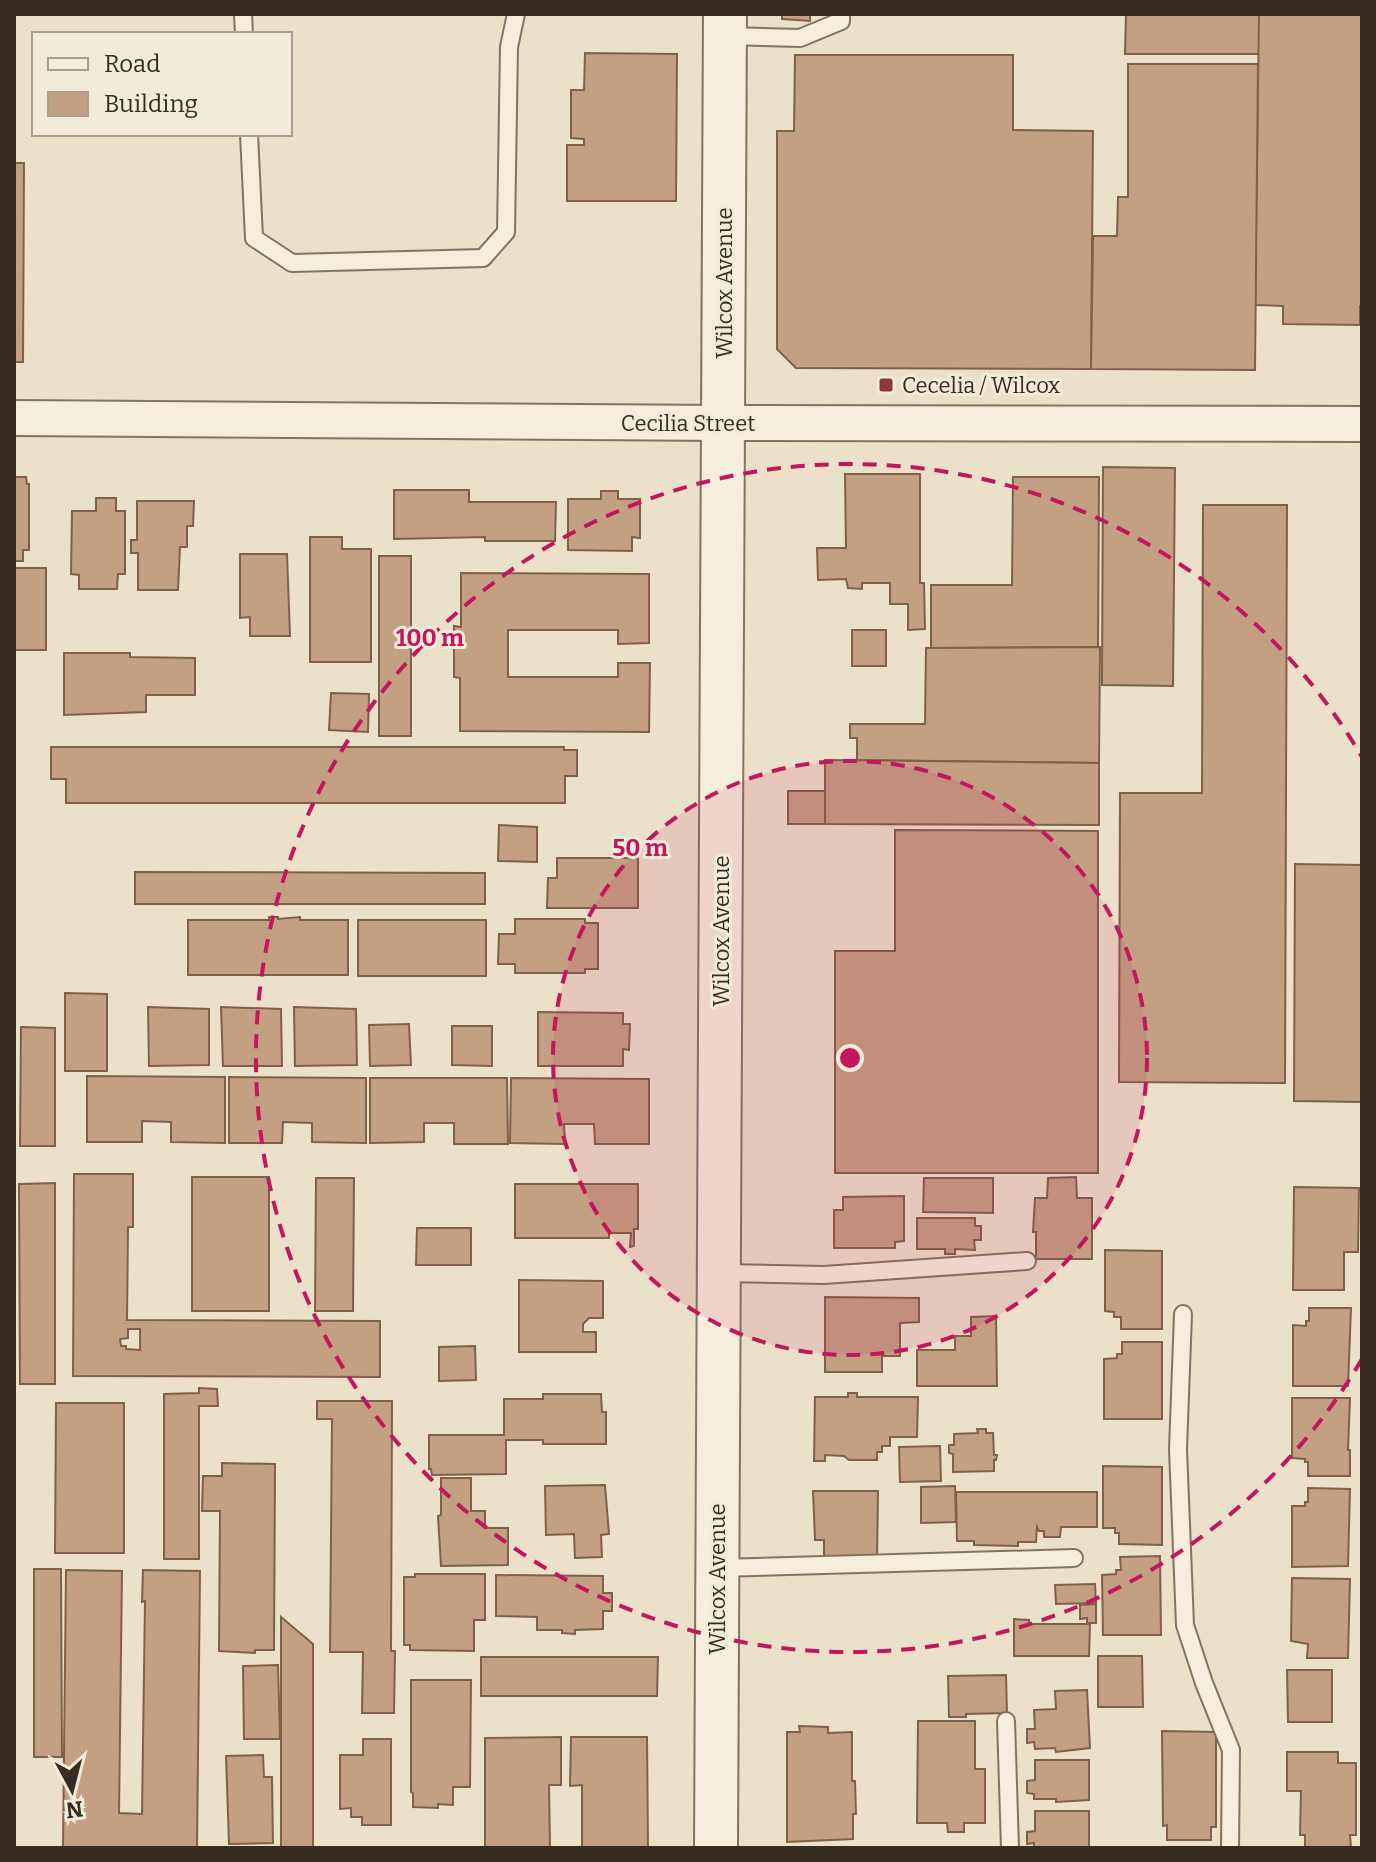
<svg xmlns="http://www.w3.org/2000/svg" width="1376" height="1862" viewBox="0 0 1376 1862" font-family="Bitter,serif">
<rect width="100%" height="100%" fill="#eae1c8"/>
<!-- building -->
<g fill="#c3a082" stroke="#806048" stroke-width="2" fill-rule="evenodd">
<path d="M782,14H810V21L782,19Z"/>
<path d="M1126,14H1259V54H1125Z"/>
<path d="M1259,14H1362V306H1360V325L1283,324V306L1255,305Z"/>
<path d="M585,53L677,54L676,201H567V145H584V139L571,138V90H584Z"/>
<path d="M795,55H1013V130L1093,131L1091,369L796,368L777,349V131H794Z"/>
<path d="M1128,64H1258L1255,370L1091,369L1093,236H1117L1118,197H1128Z"/>
<path d="M14,163H24L23,362H14Z"/>
<path d="M1103,467L1175,468L1173,686L1102,685Z"/>
<path d="M845,474H920V583H924L925,629L908,630V604H890V583H862V589L848,588L846,579L818,580L817,548H846Z"/>
<path d="M14,477H26L27,484H29V550H23V561H14Z"/>
<path d="M1013,477H1099L1098,647L931,648V585H1012Z"/>
<path d="M394,490H469V502H556L555,541H485V537L394,539Z"/>
<path d="M601,491H618V499H640V538L632,537V551L568,550V499H601Z"/>
<path d="M96,498H116V511H125V574H118L117,589H79V575L71,574L72,511H96Z"/>
<path d="M137,501H194L193,526H187V547H180L178,590H138V553H131V540H137Z"/>
<path d="M1203,505H1287L1285,1083L1119,1082L1120,793H1202Z"/>
<path d="M310,537H342V549H371V662H310Z"/>
<path d="M240,554H287L290,636H250V617L240,618Z"/>
<rect x="379" y="556" width="32" height="180"/>
<rect x="14" y="568" width="32" height="82"/>
<path d="M461,573L649,574V643L618,644V630H508V677H618V663H650L649,732L460,731V678L454,677V626L461,627Z"/>
<rect x="852" y="630" width="34" height="36"/>
<path d="M1100,647L1099,763L857,760V738H850V724H925L926,648Z"/>
<path d="M64,653H130V657L195,658V695H146V712L64,715Z"/>
<path d="M331,693L369,694L368,732L329,730Z"/>
<path d="M51,747H564V750H577V776H565V803H66V779H51Z"/>
<path d="M825,760L1099,763V825L825,824Z"/>
<rect x="788" y="791" width="37" height="33"/>
<path d="M499,825L537,827V862L498,861Z"/>
<path d="M895,830L1098,831V1173H835V951H895Z"/>
<path d="M557,858H638V908H547L548,878H557Z"/>
<path d="M1295,864L1362,865V1102L1294,1101Z"/>
<path d="M135,872L485,873V904H135Z"/>
<path d="M269,917H278V919L300,917V920H348V975H188V920H269Z"/>
<path d="M515,919H585V923H598V969H585V973H515V964H498L499,934H515Z"/>
<rect x="358" y="920" width="128" height="56"/>
<path d="M65,993L107,994V1071H65Z"/>
<path d="M148,1007L209,1009V1065L149,1066Z"/>
<path d="M221,1007L281,1009L282,1066H223Z"/>
<path d="M294,1007L356,1009L357,1065L295,1066Z"/>
<path d="M538,1012L623,1013V1024H630L629,1050L623,1049V1066H538Z"/>
<path d="M409,1024L411,1065L370,1066L369,1025Z"/>
<path d="M452,1026H492V1066L452,1065Z"/>
<path d="M21,1027L55,1028V1146H20Z"/>
<path d="M87,1076L225,1077V1143L171,1142V1122L142,1121V1142H87Z"/>
<path d="M229,1077L366,1078V1143L312,1142V1123L283,1122L282,1143H229Z"/>
<path d="M370,1078H507L508,1144H454V1123H424V1142L370,1143Z"/>
<path d="M511,1078L649,1079V1144H595L594,1124H564L565,1144L510,1143Z"/>
<path d="M74,1174H133V1227H128L127,1320L380,1321V1377L73,1376ZM128,1329H140V1350L126,1349V1346H121L120,1339L128,1338Z"/>
<rect x="192" y="1177" width="77" height="134"/>
<path d="M1076,1177L1077,1198H1092V1259H1036V1232H1033L1035,1198H1047L1048,1178Z"/>
<path d="M316,1178H354L353,1311H315Z"/>
<path d="M924,1178H993V1213L923,1212Z"/>
<path d="M55,1183V1384H20L19,1184Z"/>
<path d="M515,1184H638V1229H634V1246L630,1247L631,1233H609V1238H515Z"/>
<path d="M1294,1187L1359,1188L1358,1252H1344V1290H1293Z"/>
<path d="M904,1196V1241L895,1242V1248H834V1210H843V1197Z"/>
<path d="M917,1218H975V1226H981V1240H974L975,1250L955,1249V1254H945V1249H917Z"/>
<path d="M417,1228H471V1265H416Z"/>
<path d="M1105,1250L1162,1251V1329H1121V1317H1114V1312L1105,1311Z"/>
<path d="M519,1280L603,1281V1318H589L583,1324V1332H596V1352H519Z"/>
<path d="M825,1297L919,1298V1322L900,1323V1356H882V1372H825Z"/>
<path d="M1309,1308H1351L1348,1386H1293V1325L1306,1326V1321H1309Z"/>
<path d="M996,1316L997,1386H917V1350H955V1336H971V1317Z"/>
<path d="M1122,1342H1162V1419H1104V1359L1117,1358V1354H1122Z"/>
<path d="M475,1346L476,1380L439,1381V1347Z"/>
<path d="M199,1388L217,1389L218,1406H199V1559H164V1394L199,1393Z"/>
<path d="M848,1393H857V1397H918L917,1437H890V1446H882V1452H877V1460H849L844,1456L825,1455V1461H814L815,1397H848Z"/>
<path d="M543,1394H601L602,1412H606V1444H543V1440H506V1474L432,1475L431,1469H429V1435H504V1399H543Z"/>
<path d="M1292,1398H1350L1348,1450H1350V1476H1308V1462H1305V1459L1292,1458Z"/>
<path d="M317,1401H392L391,1651H395L394,1713H362L363,1652H330L332,1419H317Z"/>
<path d="M56,1403H124V1553H55Z"/>
<path d="M977,1429H986V1433H993L994,1455H997L996,1460H994V1471L953,1472V1454L949,1453V1445H954V1434L978,1433Z"/>
<path d="M940,1446L941,1481L900,1482L899,1447Z"/>
<path d="M222,1463L275,1464L274,1650H255V1653L219,1651L220,1511H202L203,1476H222Z"/>
<path d="M1103,1466L1162,1467V1545L1119,1544V1533H1115V1528H1103Z"/>
<path d="M441,1478H471V1511H485V1528H508V1565L441,1566L438,1516L441,1515Z"/>
<path d="M605,1485L609,1534L601,1535L602,1557L575,1558L574,1534L546,1535L545,1486Z"/>
<path d="M955,1486L956,1522L921,1523V1487Z"/>
<path d="M1308,1488L1350,1489L1348,1566L1292,1567V1506H1305V1502H1308Z"/>
<path d="M813,1491H878L877,1559L824,1560V1540H815Z"/>
<path d="M956,1492H1097V1527H1061L1060,1537H1044V1531H1039L1037,1527L1036,1542H1018V1546L974,1545V1541H957Z"/>
<path d="M1160,1556L1161,1635H1103L1102,1575L1116,1574V1570H1121L1120,1557Z"/>
<path d="M34,1569H61L62,1757H34Z"/>
<path d="M66,1570L122,1571L119,1813L142,1814L145,1601L142,1602L143,1570L200,1571L197,1848H63Z"/>
<path d="M415,1574H485V1620H474V1651L410,1650V1645H404V1577H415Z"/>
<path d="M496,1575L603,1576V1593H612V1611H603V1629L575,1630V1634L562,1633V1630H537V1617L496,1616Z"/>
<path d="M1292,1578L1350,1579L1348,1658H1307L1308,1644L1291,1641Z"/>
<path d="M1095,1584L1096,1603L1056,1604L1055,1585Z"/>
<path d="M1096,1604V1623H1087V1618L1080,1619V1605Z"/>
<path d="M281,1617L313,1644V1848H281Z"/>
<path d="M1014,1619L1029,1620V1624H1090L1089,1656H1014Z"/>
<path d="M1098,1656H1142L1143,1707H1098Z"/>
<path d="M481,1657H658L657,1696H481Z"/>
<path d="M278,1665L280,1739H244L243,1666Z"/>
<path d="M1287,1670H1332V1722H1288Z"/>
<path d="M1006,1675L1007,1713L966,1714V1717H949L948,1676Z"/>
<path d="M411,1680H471L470,1787H453V1805L438,1804V1808L413,1807V1793L411,1792Z"/>
<path d="M1087,1690L1090,1748L1056,1752L1055,1748L1035,1749L1034,1742L1027,1743V1729H1035L1034,1710L1056,1709L1055,1691Z"/>
<path d="M918,1721H975V1769H985V1823H964V1832H948L947,1823H917Z"/>
<path d="M799,1726L828,1727V1733L852,1732V1781H855L856,1814H853V1839L787,1842V1732H800Z"/>
<path d="M1162,1731L1216,1732V1827H1211V1840H1167V1825L1163,1826Z"/>
<path d="M561,1737V1785H549L550,1848H485V1738Z"/>
<path d="M571,1737H647L648,1848H582V1785L570,1786Z"/>
<path d="M363,1739H391V1825H362V1817H351V1808L340,1809V1755H363Z"/>
<path d="M1287,1752H1338V1763H1356V1835H1350L1351,1848L1305,1847V1835H1300L1301,1791H1287Z"/>
<path d="M263,1755L264,1777H272L273,1843L229,1844L226,1756Z"/>
<path d="M1035,1760H1089V1800L1056,1802V1799H1034V1794L1027,1793V1781L1035,1780Z"/>
<path d="M1035,1811H1089V1848H1034V1843L1027,1844V1832L1035,1831Z"/>
</g>
<g fill="none" stroke-linecap="round" stroke-linejoin="round">
<defs>
<g id="service">
<path d="M243,14L244,34"/>
<path d="M725,36L800,38L841,21V14"/>
<path d="M249,134L254,238L292,263L483,258L506,232L509,47L516,14"/>
<path d="M720,1273L824,1275L1027,1261"/>
<path d="M1183,1314L1178,1449L1185,1625L1204,1683L1231,1750L1230,1848"/>
<path d="M720,1568L1074,1558"/>
<path d="M1006,1721L1010,1848"/>
</g>
<path id="minor" d="M14,418L723,423L1362,424"/>
<path id="tertiary" d="M716,1848L725,14"/>
</defs>
<!-- service casing -->
<use href="#service" stroke="#84745f" stroke-width="20"/>
<!-- minor casing -->
<use href="#minor" stroke="#84745f" stroke-width="38"/>
<!-- tertiary casing -->
<use href="#tertiary" stroke="#84745f" stroke-width="46"/>
<!-- service -->
<use href="#service" stroke="#f5eedb" stroke-width="16"/>
<!-- minor -->
<use href="#minor" stroke="#f5eedb" stroke-width="34"/>
<!-- tertiary -->
<use href="#tertiary" stroke="#f5eedb" stroke-width="42"/>
</g>
<!-- distance rings -->
<circle cx="850" cy="1058" r="297" fill="#c2185b" fill-opacity=".12"/>
<g fill="none" stroke="#c2185b" stroke-width="4" stroke-dasharray="14 10">
<circle cx="850" cy="1058" r="297"/>
<path d="M1362 1359A594 594 0 1 1 1362 757"/>
</g>
<!-- markers -->
<rect fill="#8c3936" stroke="#f2ebd7" stroke-width="3" x="878" y="377" width="16" height="16" rx="4"/>
<g text-anchor="middle" dominant-baseline="central" stroke-width="6" stroke-linejoin="round" paint-order="stroke">
<!-- street labels -->
<g font-size="22" fill="#362c21" stroke="#f2ebd7">
<text transform="translate(724 283) rotate(-90)">Wilcox Avenue</text>
<text x="688" y="423">Cecilia Street</text>
<text transform="translate(721 931) rotate(-90)">Wilcox Avenue</text>
<text transform="translate(717 1579) rotate(-90)">Wilcox Avenue</text>
</g>
<!-- poi labels -->
<g font-size="22" fill="#362c21" stroke="#f2ebd7" text-anchor="start">
<text x="902" y="385">Cecelia / Wilcox</text>
</g>
</g>
<circle cx="850" cy="1058" r="12" fill="#c2185b" stroke="#f2ebd7" stroke-width="4"/>
<g font-size="24" text-anchor="middle" font-weight="bold" fill="#c2185b" stroke="#f2ebd7" stroke-width="6" stroke-linejoin="round" paint-order="stroke">
<text x="430" y="646">100 m</text>
<text x="640" y="856">50 m</text>
</g>
<!-- border -->
<rect width="1376" height="1862" fill="none" stroke="#362c21" stroke-width="32"/>
<!-- legend -->
<rect x="32" y="32" width="260" height="104" fill="#f2ebd7" stroke="#a79f8e" stroke-width="2"/>
<rect x="48" y="58" width="40" height="12" fill="#f5eedb" stroke="#a79f8e" stroke-width="2"/>
<text x="104" y="72" font-size="24" fill="#362c21">Road</text>
<rect x="48" y="92" width="40" height="24" fill="#c3a082" stroke="#a79f8e" stroke-width="2"/>
<text x="104" y="112" font-size="24" fill="#362c21">Building</text>
<!-- north arrow -->
<g transform="translate(72 1790) rotate(173)" stroke="#f2ebd7" stroke-width="6" paint-order="stroke">
<path d="M0-6L14 30L0 20L-14 30Z" fill="#362c21"/>
<text y="-12" font-size="22" font-weight="bold" text-anchor="middle" fill="#362c21">N</text>
</g>
</svg>
